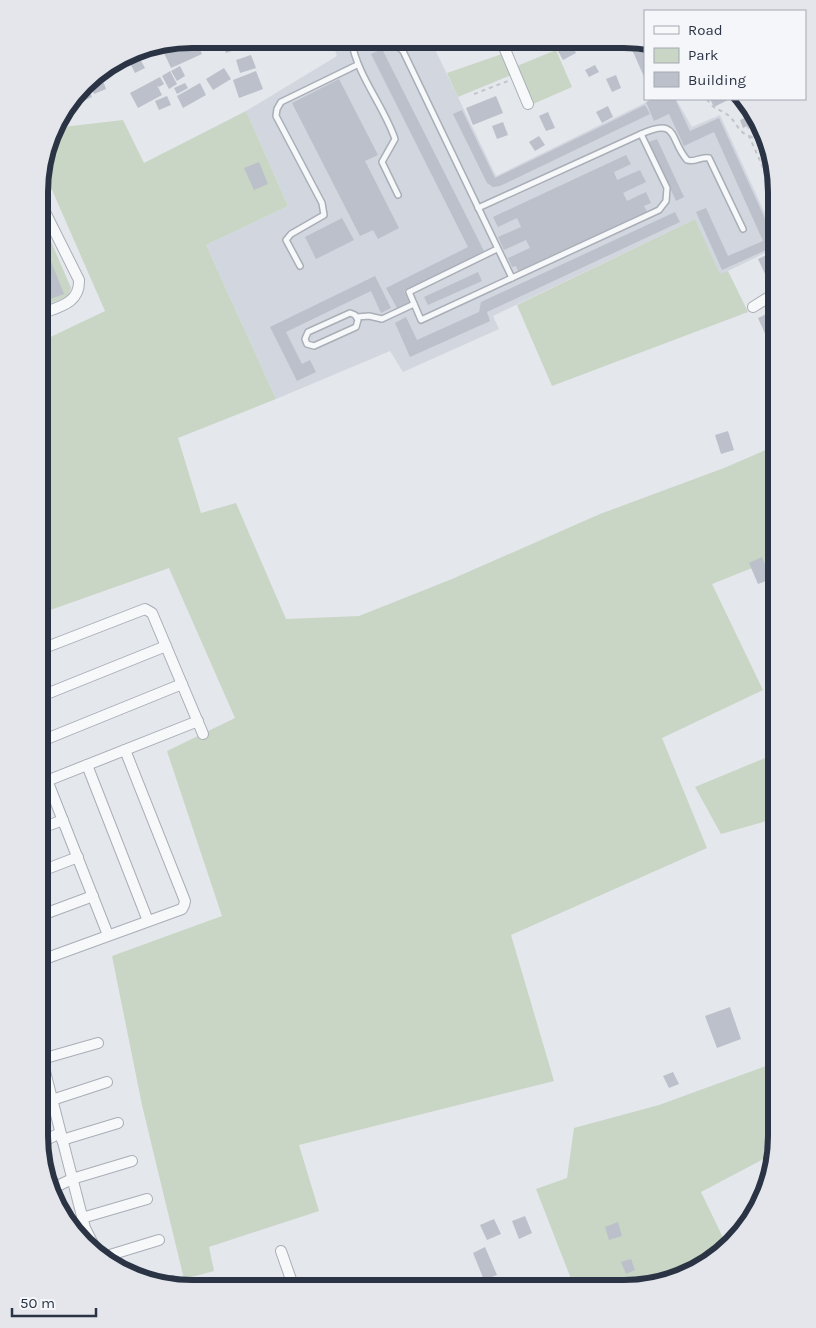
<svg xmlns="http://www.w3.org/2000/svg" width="816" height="1328" viewBox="0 0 816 1328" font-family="Karla,sans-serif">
<rect width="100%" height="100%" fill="#e4e7ec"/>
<!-- built -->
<path fill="#d2d6de" d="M331,39H430L496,176L653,99H676L692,127L720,115L777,240V247L720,275L695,219L493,316L499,329L403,372L390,351L276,399L206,245L288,206L246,111L337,56Z"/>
<!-- green -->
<g fill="#c9d6c5">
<path d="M556,50L572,87L533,104L517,66Z"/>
<path d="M502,54L511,75L458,97L447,73Z"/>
<path d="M246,111L288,206L206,245L276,399L178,438L201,513L236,503L286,619L359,616L452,579L600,514L724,468L777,445V558L712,584L763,690L662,738L707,848L511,935L554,1081L299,1145L319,1211L209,1247L214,1271L184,1279L142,1105L112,956L222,916L167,751L235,718L169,568L39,614L40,342L105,311L42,167L55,124L59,118L63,127L123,120L144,163Z"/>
<path d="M40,216L71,288L68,296L40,308Z"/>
<path d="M695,219L720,274L728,271L748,312L552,386L517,305Z"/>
<path d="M777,753V818L721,834L695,787Z"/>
<path d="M777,1062V1147L775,1153L701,1192L726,1244L683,1278L625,1289H575L536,1189L567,1178L574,1128L659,1105Z"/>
</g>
<!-- building -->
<g fill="#bbc0ca">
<path d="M195,39L202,54L171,68L164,53L177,47L175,42Z"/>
<path d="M221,39H246L249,45L226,53Z"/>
<path d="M557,40H576L560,47Z"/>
<path d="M627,40H645V79L634,54Z"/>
<path d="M571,44L576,53L563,60L558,51Z"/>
<path d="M382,49L484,251L404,291L409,302L397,308L386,288L468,247L371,54Z"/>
<path d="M133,50H135L145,68L135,73L126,55Z"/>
<path d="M251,55L256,68L240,73L236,60Z"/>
<path d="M595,65L599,72L589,77L585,70Z"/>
<path d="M180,66L185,76L177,81L171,71Z"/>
<path d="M224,68L231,79L213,90L206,79Z"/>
<path d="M170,71L177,84L169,89L162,76Z"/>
<path d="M256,71L263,89L239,98L233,80Z"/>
<path d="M616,75L621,88L612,92L606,79Z"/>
<path d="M160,77L164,84L159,87L157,85L162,95L138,108L130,93Z"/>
<path d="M102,78L106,89L94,94L90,84Z"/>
<path d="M339,79L378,155L365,161L399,228L378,239L373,230L360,236L292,103Z"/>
<path d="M86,82L92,97L81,102L78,94Z"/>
<path d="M185,83L188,88L177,94L174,88Z"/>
<path d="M200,83L206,95L183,108L177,96Z"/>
<path d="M167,96L171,105L159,110L155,101Z"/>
<path d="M496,96L503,113L473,125L466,108Z"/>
<path d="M653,99H675L690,131L719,118L777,245L722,270L696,212L706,208L728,256L763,241L714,132L684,146L669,114L654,121L646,102Z"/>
<path d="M710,99H730L714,107Z"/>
<path d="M645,105L650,114L500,186L493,187L487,183L453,114L462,110L495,178Z"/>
<path d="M608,106L613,117L602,123L596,112Z"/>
<path d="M548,112L555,128L546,131L539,116Z"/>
<path d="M751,115L755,125L748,129L747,126L743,128L740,120Z"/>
<path d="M503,122L508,135L497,139L492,126Z"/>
<path d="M539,136L545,145L535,151L529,142Z"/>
<path d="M657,139L684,197L676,201L649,142Z"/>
<path d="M626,155L631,164L614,172L617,180L640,170L646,182L623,193L627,201L646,192L651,203L644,206L647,211L518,271L516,266L512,267L508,258L530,248L526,240L504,250L498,237L521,227L517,218L498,227L493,217Z"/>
<path d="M259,162L268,184L254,190L244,168Z"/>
<path d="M675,212L680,222L487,312L490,321L410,357L395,323L406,317L417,340L479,312L481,302Z"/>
<path d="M342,218L354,240L316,259L305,237Z"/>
<path d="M40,234L64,294L50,299L40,273Z"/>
<path d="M777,250V287L772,289L758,259Z"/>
<path d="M478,272L482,281L428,305L424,297Z"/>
<path d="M375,276L391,308L381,313L371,291L286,332L302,364L310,360L316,372L297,381L270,327Z"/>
<path d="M40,280L49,301L40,305Z"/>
<path d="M777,309V333L767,338L758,318Z"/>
<path d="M728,431L734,450L721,454L715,435Z"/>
<path d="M762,557L771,579L758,584L749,563Z"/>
<path d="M730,1007L741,1039L717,1048L705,1016Z"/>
<path d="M673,1072L679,1084L669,1088L663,1076Z"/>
<path d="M525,1216L532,1233L519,1239L512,1221Z"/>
<path d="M494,1219L501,1234L487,1240L480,1225Z"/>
<path d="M618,1222L622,1236L609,1240L605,1227Z"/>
<path d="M485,1247L497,1275L484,1280L473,1253Z"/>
<path d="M631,1259L635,1270L626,1274L621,1262Z"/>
<path d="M503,1281L506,1289H487Z"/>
</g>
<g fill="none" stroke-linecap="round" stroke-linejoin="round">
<defs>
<g id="service">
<path d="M351,39C357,76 383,104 395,139L382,162L398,195"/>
<path d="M383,39L390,40L403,51L512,278"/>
<path d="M641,134C679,117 669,139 687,160C695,163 701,156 709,158L743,229"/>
<path d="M478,208L641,134L667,188L666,201L659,210L421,320L409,292L497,249"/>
<path d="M300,266L286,240L291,234L324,215L322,203L276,116L277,109L281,102L357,65"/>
<path d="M350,313L355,315L358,320L356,327L314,346L307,344L305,339L308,332Z"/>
<path d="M357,317L369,316L382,319L414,304"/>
</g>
<g id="minor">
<path d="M501,40L528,104"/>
<path d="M753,307L777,292"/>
<path d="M40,314C58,307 80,304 79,280L40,202"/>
<path d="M39,650L145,609L152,613L203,734"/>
<path d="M39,697L166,646"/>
<path d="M39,742L182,684"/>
<path d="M87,765L148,921"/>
<path d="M47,780L108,935"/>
<path d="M39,784L198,721"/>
<path d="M39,829L63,820"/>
<path d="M39,872L78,857"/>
<path d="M39,916L93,896"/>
<path d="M39,961L182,909L184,905L185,901L125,750"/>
<path d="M39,1048L85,1228L100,1258"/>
<path d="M42,1059L98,1043"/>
<path d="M52,1100L107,1082"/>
<path d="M62,1140L118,1123"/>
<path d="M40,1143L60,1133"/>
<path d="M49,1190L72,1179L132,1161"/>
<path d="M82,1218L147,1199"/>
<path d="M281,1251L294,1288"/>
<path d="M100,1258L159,1240"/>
<path d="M162,1284L172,1281"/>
</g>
</defs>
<!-- service casing -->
<use href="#service" stroke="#a9aeb7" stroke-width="8"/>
<!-- minor casing -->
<use href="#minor" stroke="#a9aeb7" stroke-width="12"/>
<!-- path -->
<g stroke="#c2c5cb" stroke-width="2" stroke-dasharray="4 4" stroke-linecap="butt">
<path d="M474,94L508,81"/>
<path d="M707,99C714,111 720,108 729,116C737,123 738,132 749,136L777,199"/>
<path d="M749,136C767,143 765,149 772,165"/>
</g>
<!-- service -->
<use href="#service" stroke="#f7f8fa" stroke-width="5"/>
<!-- minor -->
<use href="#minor" stroke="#f7f8fa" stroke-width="10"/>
</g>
<!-- crop -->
<path d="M0 0H816V1328H0ZM192 48H624A144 144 0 0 1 768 192V1136A144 144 0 0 1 624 1280H192A144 144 0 0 1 48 1136V192A144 144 0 0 1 192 48Z" fill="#e4e6eb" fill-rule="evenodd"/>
<path fill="none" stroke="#2b3445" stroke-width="6" d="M192 48H624A144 144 0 0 1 768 192V1136A144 144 0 0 1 624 1280H192A144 144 0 0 1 48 1136V192A144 144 0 0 1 192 48Z"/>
<!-- legend -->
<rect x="644" y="10" width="162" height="90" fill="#f4f6f9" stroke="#a4a8b1"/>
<rect x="654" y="26" width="25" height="8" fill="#f7f8fa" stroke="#a4a8b1"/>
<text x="688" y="35" font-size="15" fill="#2b3445">Road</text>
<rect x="654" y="48" width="25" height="15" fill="#c9d6c5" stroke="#a4a8b1"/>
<text x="688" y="60" font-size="15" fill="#2b3445">Park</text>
<rect x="654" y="72" width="25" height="15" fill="#bbc0ca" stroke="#a4a8b1"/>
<text x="688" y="85" font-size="15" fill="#2b3445">Building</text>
<!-- scale -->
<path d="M12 1308v8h84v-8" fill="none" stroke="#2b3445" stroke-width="2.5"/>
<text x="20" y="1308" font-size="15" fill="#2b3445" stroke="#f4f6f9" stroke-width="4" paint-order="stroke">50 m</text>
</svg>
